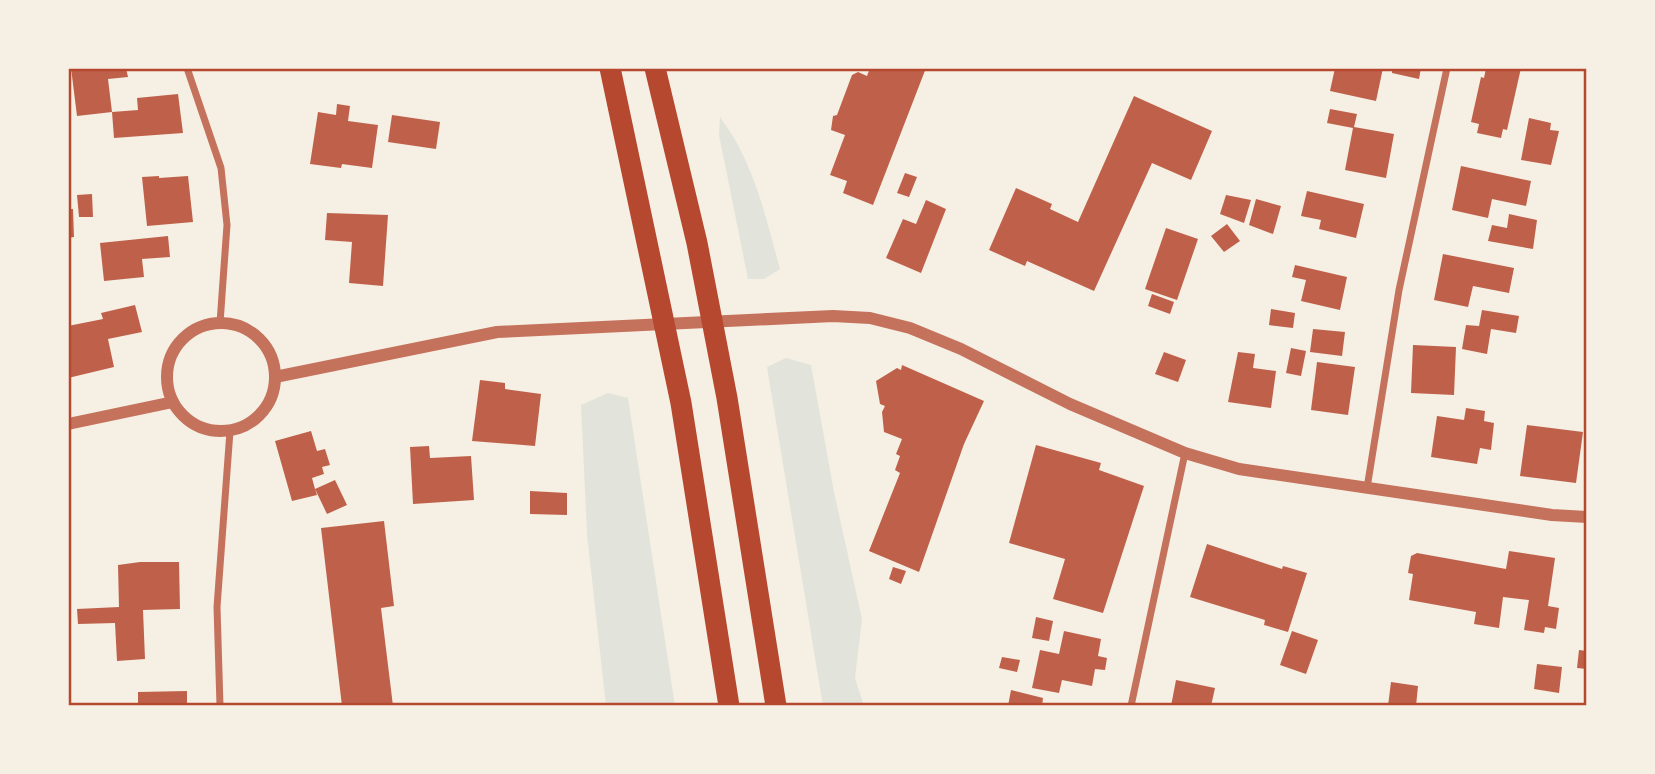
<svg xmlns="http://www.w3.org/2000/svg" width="1655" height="774" viewBox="0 0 1655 774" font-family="Raleway,sans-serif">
<rect width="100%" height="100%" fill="#f6efe4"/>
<!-- green -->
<g fill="#e2e4dc">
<path d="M720,117C754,162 765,215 780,269L764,279H748L719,135Z"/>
<path d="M786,358L811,365L834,492L862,619L855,678L864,706H823L767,367Z"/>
<path d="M608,393L628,398L675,706H606L587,534L581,405Z"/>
</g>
<!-- building -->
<g fill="#bf614a">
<path d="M71,68H126L128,77L108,79L112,112L77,116Z"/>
<path d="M870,68H926L873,205L843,193L847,181L830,175L845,135L831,130L833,116L837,115L852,75L858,72L867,76Z"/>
<path d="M1335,68H1383L1376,101L1330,91Z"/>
<path d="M1392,68H1421L1419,79L1392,73Z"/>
<path d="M1486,68H1521L1507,130L1503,129L1501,138L1477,133L1479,124L1471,122L1481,77L1484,78Z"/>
<path d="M178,94L183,133L114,138L112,112L138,110L137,98Z"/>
<path d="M1134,96L1212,131L1191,180L1152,163L1094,291L1027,261L1025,266L989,250L1016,188L1052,204L1050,209L1078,222Z"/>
<path d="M337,104L350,106L348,121L378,125L372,168L342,164L341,168L310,164L318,112L336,115Z"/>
<path d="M1330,109L1357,114L1354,127L1394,134L1386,178L1345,170L1353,128L1327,123Z"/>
<path d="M392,115L440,122L436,149L388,142Z"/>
<path d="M1529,118L1551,123L1550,130L1559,131L1551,165L1521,160Z"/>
<path d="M1461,166L1531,181L1526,206L1492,199L1488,218L1452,210Z"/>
<path d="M905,173L917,177L909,197L897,193Z"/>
<path d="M159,176V178L188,176L193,222L147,226L142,177Z"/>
<path d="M1307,191L1364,204L1356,238L1319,229L1321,220L1301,216Z"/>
<path d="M92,194L93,217H79L77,195Z"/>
<path d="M1226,195L1251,200L1244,223L1220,214Z"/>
<path d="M1256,199L1281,206L1273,234L1249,225Z"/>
<path d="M926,200L946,209L921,273L886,258L903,219L916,224Z"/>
<path d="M68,209H73L74,237L68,238Z"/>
<path d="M327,213L388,215L383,286L349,283L352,242L325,240Z"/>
<path d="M1509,214L1537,220L1533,249L1488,241L1492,225L1507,228Z"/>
<path d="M1227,224L1240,241L1224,252L1211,236Z"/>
<path d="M1166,228L1198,239L1177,300L1145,289Z"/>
<path d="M168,236L170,257L142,259L144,277L104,281L100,243Z"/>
<path d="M1443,254L1514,268L1509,293L1473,286L1468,307L1434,300Z"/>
<path d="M1295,265L1347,277L1340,310L1301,301L1306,280L1292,277Z"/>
<path d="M1152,294L1174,302L1170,314L1148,306Z"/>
<path d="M135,305L142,332L108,339L114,367L68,378V326L103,319L101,313Z"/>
<path d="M1271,309L1295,313L1293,328L1269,325Z"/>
<path d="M1482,310L1519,316L1516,333L1491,329L1487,354L1462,349L1466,325L1479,326Z"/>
<path d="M1313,329L1345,332L1342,356L1310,352Z"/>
<path d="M1413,345L1456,347L1454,395L1411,393Z"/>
<path d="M1291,348L1306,351L1301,376L1286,373Z"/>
<path d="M1164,352L1186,360L1178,382L1155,374Z"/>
<path d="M1238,352L1255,354L1253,368L1276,371L1271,408L1228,402Z"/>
<path d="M1317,362L1355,367L1348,415L1311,410Z"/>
<path d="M902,365L984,401L964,444L919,572L869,551L900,473L895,470L900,456L896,454L902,439L884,432L882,412L885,406L880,404L876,381L897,368L901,370Z"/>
<path d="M480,380L505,383V389L541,394L535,446L472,441Z"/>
<path d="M1466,408L1485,411L1484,421L1494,423L1491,450L1480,448L1477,464L1431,457L1437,416L1464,420Z"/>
<path d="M1527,425L1583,432L1576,483L1520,476Z"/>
<path d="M311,431L317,451L325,449L330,465L322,467L324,474L312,478L315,489L335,480L347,505L327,514L315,489L317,495L292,501L275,441Z"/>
<path d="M1036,445L1101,463L1099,470L1144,486L1103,613L1053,599L1065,559L1009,543Z"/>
<path d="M429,446L430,458L471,456L474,500L413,504L410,447Z"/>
<path d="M530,491L567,493V515L530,514Z"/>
<path d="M384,521L394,606L381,608L393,706H342L321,528Z"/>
<path d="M1207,544L1282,569L1283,566L1307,573L1288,632L1264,625L1265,620L1190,597Z"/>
<path d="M1509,551L1555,558L1548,606L1559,608L1556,629L1545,627L1544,633L1524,630L1529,600L1503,597L1499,628L1474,624L1476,612L1409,600L1413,574L1408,573L1411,556L1417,553L1506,569Z"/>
<path d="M140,562H179L180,609L143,610L145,659L117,661L115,623L78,624L77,609L119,607L118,565Z"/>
<path d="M893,567L906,571L901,584L889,579Z"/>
<path d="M1036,617L1053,621L1049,641L1032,638Z"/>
<path d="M1064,631L1101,639L1098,656L1107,658L1105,670L1095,669L1092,686L1062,680L1059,693L1032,688L1040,650L1059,654Z"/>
<path d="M1292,631L1318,640L1306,674L1280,665Z"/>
<path d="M1579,650L1587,651V669L1577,668Z"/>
<path d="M1002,657L1020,660L1017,672L999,668Z"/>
<path d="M1537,664L1562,667L1559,693L1534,689Z"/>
<path d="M1176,680L1215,688L1211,706H1171Z"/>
<path d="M1391,682L1418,686L1416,706H1388Z"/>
<path d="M1011,690L1043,698L1042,706H1008Z"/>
<path d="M187,691V706H138V692Z"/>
</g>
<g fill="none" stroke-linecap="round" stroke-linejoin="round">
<!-- minor -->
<g stroke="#c5725c" stroke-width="7">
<path d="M187,68L221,168L227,225L220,323"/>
<path d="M1367,488L1399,290L1447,68"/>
<path d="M220,706L217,607L230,431"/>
<path d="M1131,706L1185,453"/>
</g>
<!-- tertiary -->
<g stroke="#c5725c" stroke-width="12">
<circle cx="221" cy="377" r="54"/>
<path d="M275,377L497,332L833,316L870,318L910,328L961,349L1070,404L1185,453L1239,469L1552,515L1587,517"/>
<path d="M68,424L173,402"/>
</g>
<!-- motorway -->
<g stroke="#b5482f" stroke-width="21">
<path d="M610,68L681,403L729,706"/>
<path d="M655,68L697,243L727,398L776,706"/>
</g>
</g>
<!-- border -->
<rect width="1655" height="774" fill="none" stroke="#f6efe4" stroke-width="140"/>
<rect x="70" y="70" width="1515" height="634" fill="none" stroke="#b5482f" stroke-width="2.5"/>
</svg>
